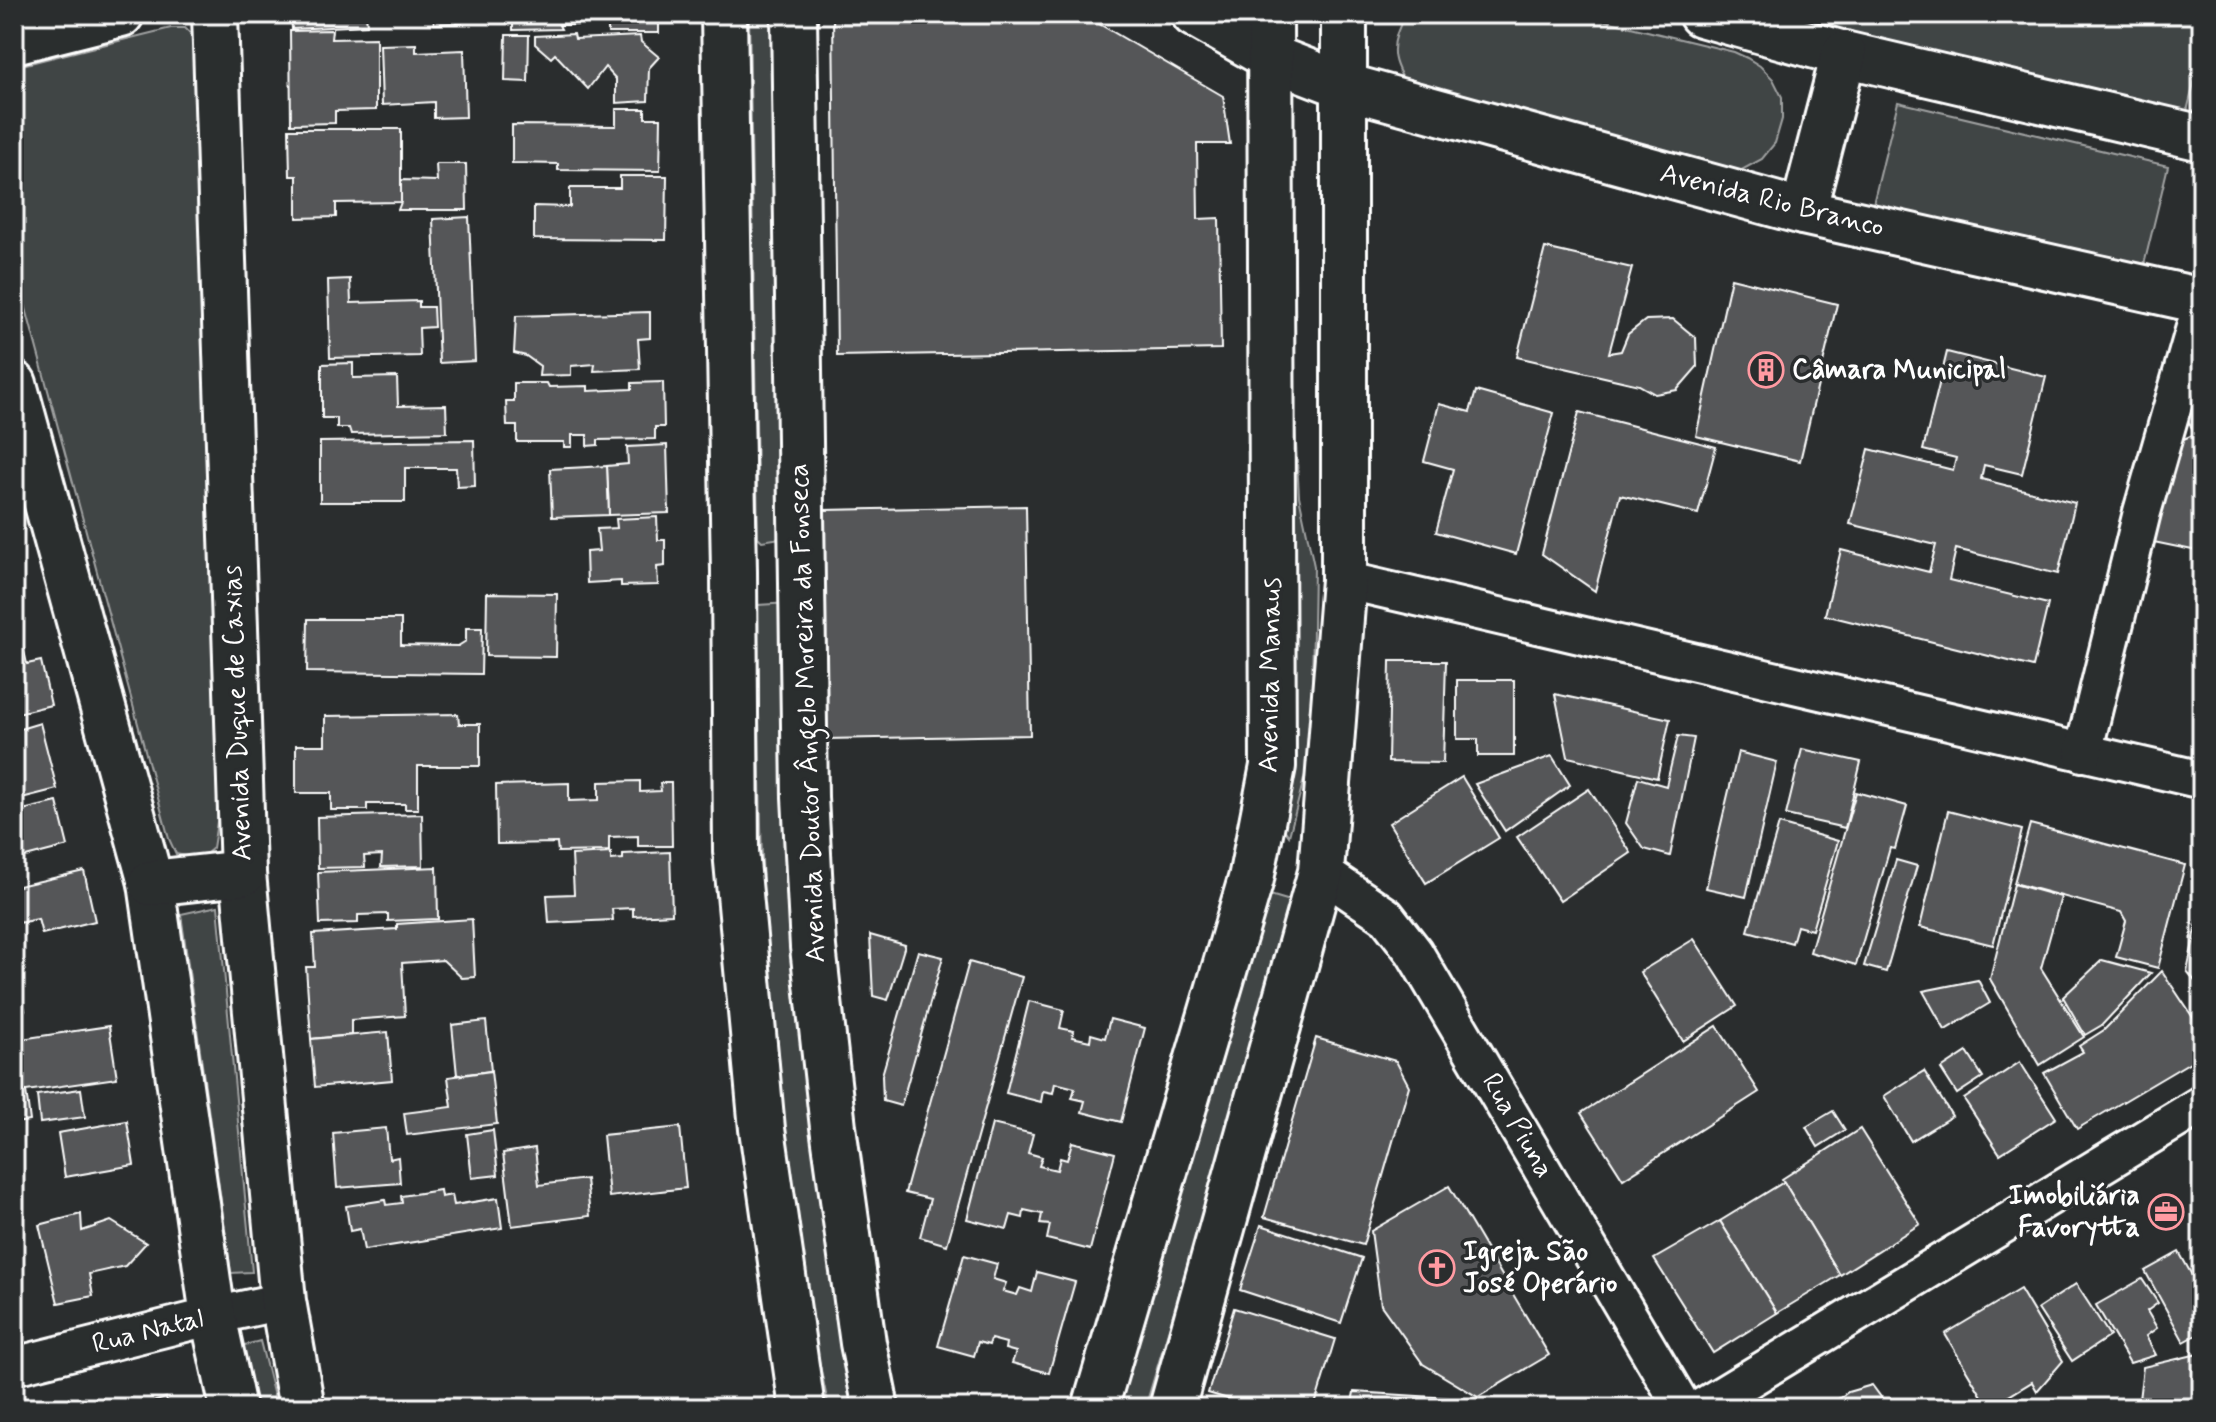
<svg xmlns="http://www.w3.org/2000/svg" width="2216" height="1422" viewBox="0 0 2216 1422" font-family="Mynerve,sans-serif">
<rect width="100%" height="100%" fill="#2a2d2e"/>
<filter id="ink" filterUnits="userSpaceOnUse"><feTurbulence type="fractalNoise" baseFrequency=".0125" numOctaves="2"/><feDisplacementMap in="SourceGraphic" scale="16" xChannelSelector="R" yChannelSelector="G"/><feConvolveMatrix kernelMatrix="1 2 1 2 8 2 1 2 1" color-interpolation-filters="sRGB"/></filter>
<g filter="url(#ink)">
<!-- green -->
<g fill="#414445" stroke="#a0a2a2" stroke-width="2">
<path d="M749,14H775L781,538L762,541L758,537Z"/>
<path d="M1406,14H1577L1734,52L1747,58L1760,66L1773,79L1782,97V119L1775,143L1762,159L1727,178L1416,98C1393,67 1385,49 1406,14Z"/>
<path d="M1797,14H2202V51L2185,119L1793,28Z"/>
<path d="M171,28H185L196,39L219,809L213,848L200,859L176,854L169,839L14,264V67Z"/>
<path d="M1898,102L2168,166L2142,273L1872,208Z"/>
<path d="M1293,392L1299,496L1314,566L1311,752L1289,836L1281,825Z"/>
<path d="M789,603L860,1408H829C793,1245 773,1075 764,909C759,808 759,706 758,605Z"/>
<path d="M1270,895L1297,903L1145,1408L1117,1402Z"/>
<path d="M218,906L252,1272H251L231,1273L181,914Z"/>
<path d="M260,1341L277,1408H252L237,1347Z"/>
</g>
<!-- building -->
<g fill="#555758" stroke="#fff" stroke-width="2">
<path d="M291,14H366L367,25L292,29Z"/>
<path d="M433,14H462V23L434,24Z"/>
<path d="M513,14H659V33H608V25H559L561,29L513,30Z"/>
<path d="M833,14H1082L1223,96L1230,144H1197L1198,219L1219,218L1221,349L837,356Z"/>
<path d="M1970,14H2036L2025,24Z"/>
<path d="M332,30L331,39L376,38V110L335,111V123L291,124L290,31Z"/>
<path d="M574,34L575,39L640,36L641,42L659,57L649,68L648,101L616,103V79L605,67L588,89L555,54L551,58L535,44V36Z"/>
<path d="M506,35H529L528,82L505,81Z"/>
<path d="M416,44V52L464,50L466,117L434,118V102L382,105L380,45Z"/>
<path d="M616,109H645V118H661L660,171L558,170V164L512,163V125L616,126Z"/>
<path d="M289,129H401V202L336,203V217L297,218V176H290Z"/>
<path d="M436,164H466L467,210H398L401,202V180L437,181Z"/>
<path d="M620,176H667L666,240L534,239V206L570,207V188H620Z"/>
<path d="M469,217L475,361L439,363L433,219Z"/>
<path d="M1545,248L1632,268L1609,353L1621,351L1628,334L1646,320L1673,319L1696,338L1697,367L1677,390L1655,394L1639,385L1517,357Z"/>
<path d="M1731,278L1837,304L1800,461L1696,436Z"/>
<path d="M350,279L351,303L419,301V307H433L434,327L419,328L420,356L330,358L328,280Z"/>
<path d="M650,312V338L638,339L640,369L594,371L595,364L571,366V375L539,376L540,366L526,356L514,353L516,316Z"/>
<path d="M1947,352L2046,377L2022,474L1984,465L1981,479L2075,503L2058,574L1956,549L1949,580L2048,604L2033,667L1825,615L1841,550L1929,572L1936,545L1850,524L1869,449L1953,470L1956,458L1923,450Z"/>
<path d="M353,363V378L397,377L398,406L446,405L447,432L351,434L349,428H337V418H322V364Z"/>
<path d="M2200,376L2202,377V552L2144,540L2168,446L2195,434L2187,418Z"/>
<path d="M663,382L664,427H655V439L598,440V445L587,446V435H572V447H564V442H517V426H507L506,401H514V383H547L549,387L588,386V391L632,389V383Z"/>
<path d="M1476,391L1554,413L1516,554L1436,532L1453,469L1424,461L1439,404L1470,412Z"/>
<path d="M1579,412L1716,447L1698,514L1620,495L1595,591L1542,554Z"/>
<path d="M474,440L475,486L457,487L456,468H405V502H320V442Z"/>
<path d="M667,445L669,513L609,515L607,466L628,464L627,447Z"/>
<path d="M607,466L609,515L552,517L550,469Z"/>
<path d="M1026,506L1030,735L827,739L824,510Z"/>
<path d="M657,517L658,540H665V566L657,567L658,585L621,586V581L587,583L586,552L599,551L597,529L617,528L616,519Z"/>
<path d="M487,593L557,594L556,657L486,656Z"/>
<path d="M308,619H401V645L458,646L466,641V628H482L481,674L307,672Z"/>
<path d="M21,638L27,664L41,661L51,705L14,714V640Z"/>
<path d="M1390,661H1446L1443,763L1388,762Z"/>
<path d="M1457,680H1514V756H1478V739H1457Z"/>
<path d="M1555,694L1670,719L1657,778L1568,757Z"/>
<path d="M458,714L459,724H480V766H418V809H405V804H367V810H331V793H296V745H325V716Z"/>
<path d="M40,723L57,789L14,800V743L20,742L17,730Z"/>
<path d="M1678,736L1694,738L1670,856L1644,849L1626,823L1638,778L1666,786Z"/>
<path d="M1802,749L1861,762L1845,828L1786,815Z"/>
<path d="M1738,752L1777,762L1746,897L1706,888Z"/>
<path d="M1552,756L1570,785L1505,831L1475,784Z"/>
<path d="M1462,777L1499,838L1426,883L1389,823Z"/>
<path d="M640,781V792L661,791L660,783H671L672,846H638V836L609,837V851L558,852L557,843L497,844L496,785L569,783V801L599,800V782Z"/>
<path d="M1589,789L1631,853L1560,901L1517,837Z"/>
<path d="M1856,792L1907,806L1895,849L1890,848L1856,965L1810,952Z"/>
<path d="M57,802L68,846L14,860V812Z"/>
<path d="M1948,811L2022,830L1993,945L1920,927Z"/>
<path d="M422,814L423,866L381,867L382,855L364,856L365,867L318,868L317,817Z"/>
<path d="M1779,824L1838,841L1812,930L1797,926L1792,943L1748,931Z"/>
<path d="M2030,824L2185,865L2158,968L2116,957L2126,921L2121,912L2014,883Z"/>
<path d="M670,852L672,914L633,916V908L612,909L613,920L549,923L547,895L574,894L572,855L611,853V860L623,859V854Z"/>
<path d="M1896,860L1917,866L1886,972L1864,966Z"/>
<path d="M437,867L438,919L388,921V914L358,915V923L320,924L318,872Z"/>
<path d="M84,871L95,921L42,934L38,919L14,924V887Z"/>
<path d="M2014,884L2061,897L2041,968L2084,1037L2040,1065L1990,979Z"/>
<path d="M2202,900V990L2187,971Z"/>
<path d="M472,919L475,977L462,978L443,960L402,963L405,1016L351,1020V1035L311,1039L306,967H315L313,934L397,929V924Z"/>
<path d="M870,935L905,945L888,1000L873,996Z"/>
<path d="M1694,939L1737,1006L1683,1041L1640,972Z"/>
<path d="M918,951L943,957L901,1106L883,1101L882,1075Z"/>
<path d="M2102,960L2151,973L2102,1025L2085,1035L2063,997Z"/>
<path d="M969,962L1022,977L947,1245L920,1237L930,1199L905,1193Z"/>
<path d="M14,964L25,1010L14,1013Z"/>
<path d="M2162,971L2202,1031V1055L2077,1129L2044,1073L2083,1052L2079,1046L2104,1030Z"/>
<path d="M1978,980L1990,1003L1945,1030L1923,991Z"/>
<path d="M1029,1001L1064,1010L1060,1028L1074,1031L1072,1037L1090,1041L1091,1034L1105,1038L1110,1019L1145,1028L1121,1122L1082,1112L1085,1101L1072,1098L1075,1088L1055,1083L1053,1093L1043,1091L1041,1102L1006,1093Z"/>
<path d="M486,1021L491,1071L457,1075L452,1025Z"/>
<path d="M109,1026L117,1078L26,1091L30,1121L14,1123V1040Z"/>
<path d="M1717,1026L1759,1092L1623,1179L1581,1113Z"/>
<path d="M388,1032L392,1080L315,1087L311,1039Z"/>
<path d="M1316,1038L1396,1061L1409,1086L1363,1245L1264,1217Z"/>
<path d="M1967,1052L1983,1077L1957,1094L1941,1069Z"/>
<path d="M2020,1062L2056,1118L2000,1154L1964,1099Z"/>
<path d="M491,1071L497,1124L407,1135L404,1113L452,1107L448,1077Z"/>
<path d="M1924,1071L1952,1116L1911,1141L1884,1096Z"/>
<path d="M81,1089L85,1117L40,1123L37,1095Z"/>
<path d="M1833,1111L1845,1130L1818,1147L1806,1127Z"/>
<path d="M127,1121L134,1165L65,1177L58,1133Z"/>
<path d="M992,1124L1033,1134L1028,1153L1042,1157L1039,1166L1057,1170L1060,1158L1067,1160L1072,1142L1115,1153L1090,1250L1047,1239L1050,1225L1040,1224L1042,1214L1024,1210L1023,1218L1011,1215L1007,1229L967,1219Z"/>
<path d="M680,1127L686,1188L609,1197L603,1135Z"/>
<path d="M386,1128L389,1159L398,1157L400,1183L337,1188L333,1133Z"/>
<path d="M1860,1129L1920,1224L1840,1275L1782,1179Z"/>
<path d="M493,1130L498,1175L472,1178L467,1134Z"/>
<path d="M535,1148L539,1185L586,1179L590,1216L512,1226L503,1153Z"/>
<path d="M1784,1182L1840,1275L1777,1313L1720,1221Z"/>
<path d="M1449,1186L1549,1355L1478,1397L1423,1364L1381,1305L1371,1231Z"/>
<path d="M440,1190L441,1197L452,1195L454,1205L498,1198L502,1228L364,1250L360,1229L350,1231L346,1206L385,1200L386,1205L402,1203L401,1196Z"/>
<path d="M81,1214L82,1231L111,1221L146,1243L125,1266L89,1274L93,1296L58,1303L39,1225Z"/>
<path d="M1720,1221L1777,1313L1713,1353L1654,1259Z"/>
<path d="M1261,1225L1362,1258L1341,1323L1240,1290Z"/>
<path d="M2179,1252L2202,1293V1332L2184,1342L2145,1271Z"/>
<path d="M964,1255L997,1264L993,1279L1006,1283L1003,1291L1017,1295L1020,1288L1032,1292L1037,1272L1075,1282L1049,1373L1012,1363L1016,1352L1005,1349L1006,1343L991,1339L989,1345L978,1342L974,1356L938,1346Z"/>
<path d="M2142,1279L2158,1303L2147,1311L2157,1328L2146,1336L2156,1355L2130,1363L2096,1305Z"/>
<path d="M2076,1284L2110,1336L2072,1361L2038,1309Z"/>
<path d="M2020,1289L2063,1361L2037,1391L2032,1382L1989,1408L1945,1334Z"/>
<path d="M1234,1308L1335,1339L1314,1408H1258L1208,1393Z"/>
<path d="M2202,1353V1408H2138L2143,1367Z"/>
<path d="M1872,1385L1889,1408H1826L1848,1392Z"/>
<path d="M1354,1392L1449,1398L1448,1408H1351Z"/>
<path d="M166,1398L169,1408H131Z"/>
</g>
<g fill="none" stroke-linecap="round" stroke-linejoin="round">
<defs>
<g id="street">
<path d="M1344,580L2202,780"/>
<path d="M2083,753L2142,512L2202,303"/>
<path d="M1321,872L1386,916L1414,952L1683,1408"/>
<path d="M14,1366L213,1316L283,1301"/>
<path d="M1701,1408L2202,1104"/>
</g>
<g id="secondary">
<path d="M215,14L243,873L283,1301L302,1408"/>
<path d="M724,14L734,572L736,851L762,1129L802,1408"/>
<path d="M794,14L805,797L813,947L833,1127L863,1343L876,1408"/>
<path d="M1194,14L1270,57L1345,86L1803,212L2202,301"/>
<path d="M1701,14L1844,54L2202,138"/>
<path d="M14,41L121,14"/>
<path d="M1803,212L1844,54"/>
<path d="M14,384L151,883L213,1316L233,1408"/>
<path d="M151,883L243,873"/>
<path d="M1095,1408L1251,879L1273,766L1270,14"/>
<path d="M1172,1408L1321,872L1344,580V14"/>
</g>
</defs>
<!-- street casing -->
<use href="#street" stroke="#fff" stroke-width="42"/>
<!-- secondary casing -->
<use href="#secondary" stroke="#fff" stroke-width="50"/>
<!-- street -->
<use href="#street" stroke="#2a2d2e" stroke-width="36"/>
<!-- secondary -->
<use href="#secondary" stroke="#2a2d2e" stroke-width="44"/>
</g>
</g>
<!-- icons -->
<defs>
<symbol id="building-ring" viewBox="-11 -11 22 22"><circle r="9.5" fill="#2a2d2e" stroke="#ff9aa2" stroke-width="1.5"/><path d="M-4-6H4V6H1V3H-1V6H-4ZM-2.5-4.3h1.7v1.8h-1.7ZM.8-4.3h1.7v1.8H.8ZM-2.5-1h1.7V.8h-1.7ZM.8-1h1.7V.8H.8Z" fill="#ff9aa2"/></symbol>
<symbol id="office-ring" viewBox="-11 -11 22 22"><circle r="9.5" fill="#2a2d2e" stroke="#ff9aa2" stroke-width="1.5"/><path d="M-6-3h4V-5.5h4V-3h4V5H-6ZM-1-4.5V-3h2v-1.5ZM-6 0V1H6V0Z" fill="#ff9aa2"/></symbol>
<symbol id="church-ring" viewBox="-11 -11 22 22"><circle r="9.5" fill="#2a2d2e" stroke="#ff9aa2" stroke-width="1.5"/><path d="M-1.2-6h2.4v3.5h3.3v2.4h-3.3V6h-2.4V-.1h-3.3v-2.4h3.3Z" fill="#ff9aa2"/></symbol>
</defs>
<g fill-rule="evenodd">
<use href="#building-ring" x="1746" y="350" width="40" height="40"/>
<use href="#office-ring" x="2146" y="1192" width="40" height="40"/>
<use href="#church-ring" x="1417" y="1248" width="40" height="40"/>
</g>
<g text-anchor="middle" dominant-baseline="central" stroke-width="7" stroke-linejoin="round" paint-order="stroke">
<!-- street labels -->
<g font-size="28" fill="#fff" stroke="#2a2d2e">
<text transform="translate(1772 201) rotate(14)">Avenida Rio Branco</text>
<text transform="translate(1271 675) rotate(-89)">Avenida Manaus</text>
<text transform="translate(238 713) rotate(-92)">Avenida Duque de Caxias</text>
<text transform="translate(808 713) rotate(-92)">Avenida Doutor Ângelo Moreira da Fonseca</text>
<text transform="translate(1517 1126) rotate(60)">Rua Piuna</text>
<text transform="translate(148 1332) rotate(-14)">Rua Natal</text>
</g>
<!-- poi labels -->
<g font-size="28" font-weight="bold" fill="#fff" stroke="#2a2d2e" text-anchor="start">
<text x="1792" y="370">Câmara Municipal</text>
<text x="2140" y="1196" text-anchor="end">Imobiliária<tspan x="2140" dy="32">Favorytta</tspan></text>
<text x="1463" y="1252">Igreja São<tspan x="1463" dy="32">José Operário</tspan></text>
</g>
</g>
<!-- margin -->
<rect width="2216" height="1422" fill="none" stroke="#2a2d2e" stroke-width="48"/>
<rect x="24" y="24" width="2168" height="1374" fill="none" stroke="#fff" stroke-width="3" filter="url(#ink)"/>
</svg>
